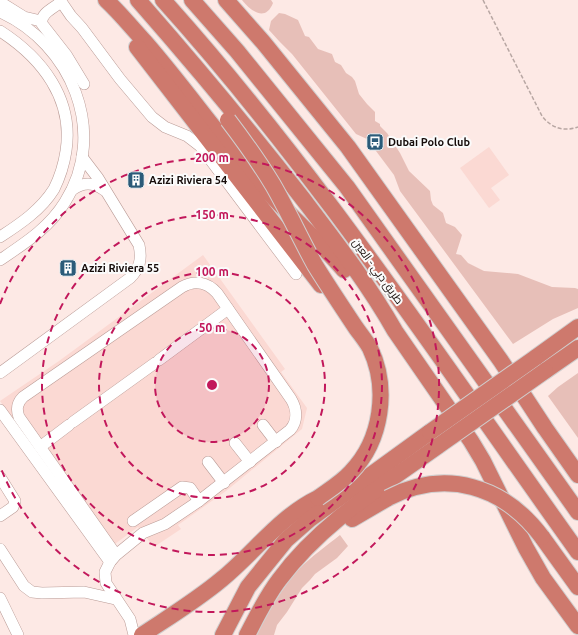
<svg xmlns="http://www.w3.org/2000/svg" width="578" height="635" viewBox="0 0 578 635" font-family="Ubuntu,Cairo,sans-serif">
<rect width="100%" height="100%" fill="#fde9e5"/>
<!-- built -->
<g fill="#fbd9d3">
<path d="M489,147L509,175L491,188L500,200L489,208L460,168Z"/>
<path d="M203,255L285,369L281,372L307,408L302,429L226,491L178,525L181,529L154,547L138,527L108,549L0,401L59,361Z"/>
</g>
<!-- green -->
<g fill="#e7bfb8">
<path d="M242,0H271L273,3C265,23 250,10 242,0Z"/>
<path d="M279,13L285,14L298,20L305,36L309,37L318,49L332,54L335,62L341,65L346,73L352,77L355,81L359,94L367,104L375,112V121L380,124V126L387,133L400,153L409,171L430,191L431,200L433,205L443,213L446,223L455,227L462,235L456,254L461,255L468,263L484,271L518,274L552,287L575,288L578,289V308L553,319L513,344L400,191L394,175L367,139L356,134L292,54L279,41L269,30L271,21Z"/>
<path d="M578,373V438L548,396L558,387Z"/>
<path d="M340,535L348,546L337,558L315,574L310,580L302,588L287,612L277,625L274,635H257C268,612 282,588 299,569C311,557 326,546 340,535Z"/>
</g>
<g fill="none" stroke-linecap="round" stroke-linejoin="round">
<defs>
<g id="minor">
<path d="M60,0L71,16L82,28L120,79L152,117L165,127L187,136L200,146L296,274"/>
<path d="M0,2L24,17L41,21"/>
<path d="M61,2C54,8 40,13 42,24L67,56L84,84"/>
<path d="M0,12C71,44 109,132 65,202C49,228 25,243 0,260"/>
<path d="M0,31C42,58 74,99 66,151C64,164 60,177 54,189C41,210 20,224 0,237"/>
<path d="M72,190C83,182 93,182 104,190"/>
<path d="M159,360L228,309"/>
<path d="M0,373L130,278C140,268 142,259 139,245L98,178L82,157"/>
<path d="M0,410L110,562"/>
<path d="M73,422L155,363"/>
<path d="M263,425L276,442"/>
<path d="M235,443L250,462"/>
<path d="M40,447L69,425"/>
<path d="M208,462L224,483"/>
<path d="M0,477L15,501L13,507L0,516"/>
<path d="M133,521L182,487L190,488L199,501"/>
<path d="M0,549L24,586L32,592L42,593L84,592L115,599"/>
<path d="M116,555L19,417C16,409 17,403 23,397L182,287C194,280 207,282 217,293L291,399C297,409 298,421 290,430L199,501L165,524L143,533L116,555L110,562L105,572L106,583L130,619L134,635"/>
<path d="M0,598L18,635"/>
</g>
<g id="highway">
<path d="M106,0C120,13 132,28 145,42C180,82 211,126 246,167C276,204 313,234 344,270"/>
<path d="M138,0C195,65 250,131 303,199C335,241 369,285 395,331L471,441L483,461L526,548L543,578L578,626"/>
<path d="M163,0C317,171 444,365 578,552"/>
<path d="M192,0L237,51L347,187L578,512"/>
<path d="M226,0L263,42L348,147L501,361L545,428L578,475"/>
<path d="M137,47L321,285"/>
<path d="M535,358L578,327"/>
<path d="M545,371L578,348"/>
<path d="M352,519L388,498"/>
<path d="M542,537L578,587"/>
<path d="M142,635C169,617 197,600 222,579C255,552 279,517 318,498"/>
<path d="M223,635L248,587L286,540L310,519L430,432"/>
<path d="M247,635C257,616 266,597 279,580C321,523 382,486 438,446"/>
</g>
</defs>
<!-- minor casing -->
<use href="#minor" stroke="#ba9b96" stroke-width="12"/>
<!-- highway casing -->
<use href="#highway" stroke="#d0cece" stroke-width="18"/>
<!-- path -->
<path stroke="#b8a7a3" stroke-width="1.5" stroke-dasharray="4 2" stroke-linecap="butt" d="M483,0L542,116C551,128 564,132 578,127"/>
<!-- minor -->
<use href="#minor" stroke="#fff" stroke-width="11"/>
<!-- highway -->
<use href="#highway" stroke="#ce796d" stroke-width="16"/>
<defs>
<g id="highway-bridge">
<path d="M228,120C244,141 259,162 273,185C288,211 300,238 315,265C328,286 342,307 356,328C361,335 366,341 370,348C389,388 382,440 351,472C342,482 329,490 318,498"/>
<path d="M430,432L535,358"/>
<path d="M438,446L545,371"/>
<path d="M388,498C446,468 504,486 542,537"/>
</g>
</defs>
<!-- highway-bridge casing -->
<use href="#highway-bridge" stroke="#d0cece" stroke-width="18" stroke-linecap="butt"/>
<!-- highway-bridge -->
<use href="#highway-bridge" stroke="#ce796d" stroke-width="16"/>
</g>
<!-- distance rings -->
<circle cx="212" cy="385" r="57" fill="#c2185b" fill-opacity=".12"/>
<g fill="none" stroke="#c2185b" stroke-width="2" stroke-dasharray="7 5">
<circle cx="212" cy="385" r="57"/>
<circle cx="212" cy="385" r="113"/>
<circle cx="212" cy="385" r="170"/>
<path d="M0 304A227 227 0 1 1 0 466"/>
</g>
<!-- icons -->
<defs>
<symbol id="bus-square" viewBox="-11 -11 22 22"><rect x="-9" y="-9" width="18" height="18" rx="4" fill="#2b5b79" stroke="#fbfbfb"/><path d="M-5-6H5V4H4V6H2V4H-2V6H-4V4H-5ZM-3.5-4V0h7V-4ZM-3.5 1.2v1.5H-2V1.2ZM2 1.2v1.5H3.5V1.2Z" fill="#fff"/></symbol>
<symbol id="building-square" viewBox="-11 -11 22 22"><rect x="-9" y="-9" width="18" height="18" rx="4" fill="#2b5b79" stroke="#fbfbfb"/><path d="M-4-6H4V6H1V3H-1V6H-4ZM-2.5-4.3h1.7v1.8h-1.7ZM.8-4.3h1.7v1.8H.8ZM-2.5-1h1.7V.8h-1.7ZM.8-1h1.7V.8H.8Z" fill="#fff"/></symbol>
</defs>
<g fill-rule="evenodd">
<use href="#bus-square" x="365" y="132" width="20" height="20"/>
<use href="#building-square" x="126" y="170" width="20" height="20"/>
<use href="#building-square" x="58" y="258" width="20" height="20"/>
</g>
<g text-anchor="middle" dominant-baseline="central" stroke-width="4" stroke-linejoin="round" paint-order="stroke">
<!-- poi labels -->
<g font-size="11" font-weight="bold" fill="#160c0a" stroke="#fbfbfb" text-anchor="start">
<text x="388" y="142">Dubai Polo Club</text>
<text x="149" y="180">Azizi Riviera 54</text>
<text x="81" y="268">Azizi Riviera 55</text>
</g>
<!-- street labels -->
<g font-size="11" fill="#160c0a" stroke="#fbfbfb">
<text transform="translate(378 271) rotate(54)">طريق دبي - العين</text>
</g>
</g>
<circle cx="212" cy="385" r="6" fill="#c2185b" stroke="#fbfbfb" stroke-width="2"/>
<g font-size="12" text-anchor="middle" font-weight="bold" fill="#c2185b" stroke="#fbfbfb" stroke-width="4" stroke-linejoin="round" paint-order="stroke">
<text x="212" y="162">200 m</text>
<text x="212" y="219">150 m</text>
<text x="212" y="276">100 m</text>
<text x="212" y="332">50 m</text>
</g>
</svg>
